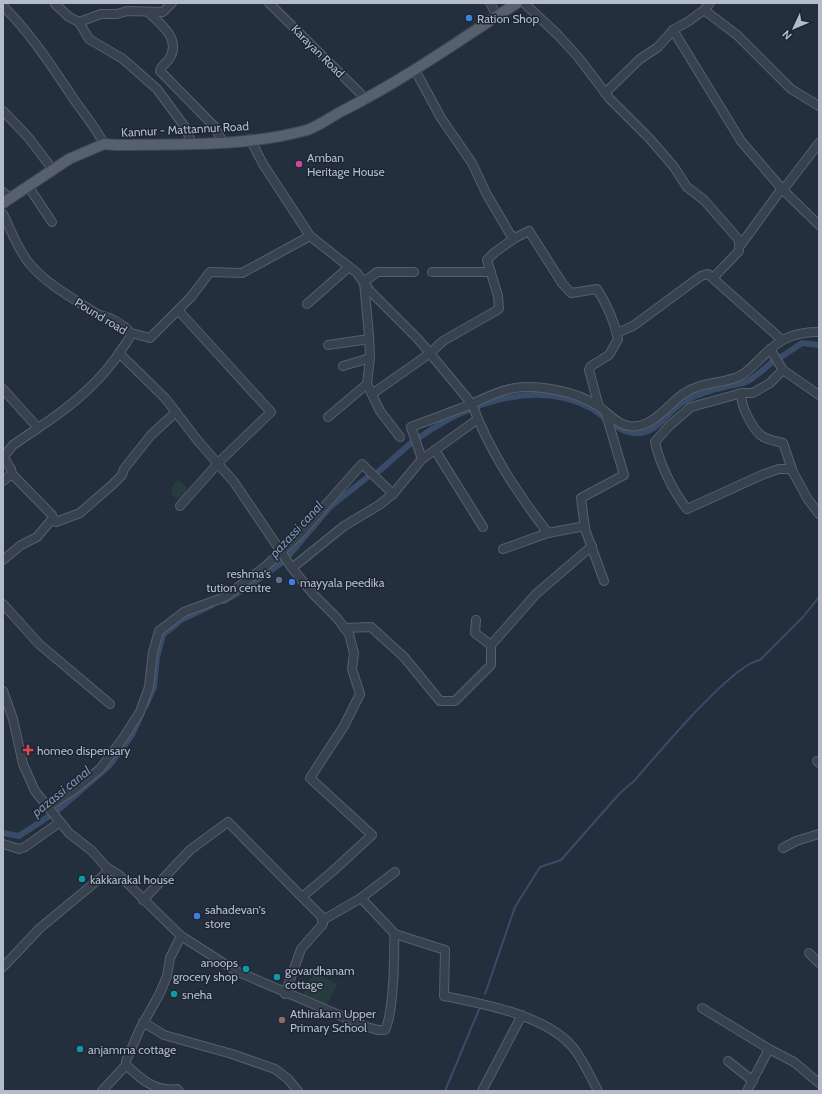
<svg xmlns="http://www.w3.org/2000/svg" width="822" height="1094" viewBox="0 0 822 1094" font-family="Cabin,sans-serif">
<rect width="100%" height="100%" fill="#242f3e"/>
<!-- green -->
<g fill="#263c3f">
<path d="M178,479L186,486L185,500L180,502L171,494L173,490L171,488Z"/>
<path d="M314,972L337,984L326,1007L303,995Z"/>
</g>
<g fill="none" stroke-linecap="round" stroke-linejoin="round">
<!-- stream -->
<g stroke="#394c67" stroke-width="2">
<path d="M485,994L515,907L540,867L561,860L620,793L634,781C656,756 732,664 760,660L803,617L819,597"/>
<path d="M445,1091L480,1007"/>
</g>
<!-- canal -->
<g stroke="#394c67" stroke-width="6">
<path d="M781,357L802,343L819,345"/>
<path d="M420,437C467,404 535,378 591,408C606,417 621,436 641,433C658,431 669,411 682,403C696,394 712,390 728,386C734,385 743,384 748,381C757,376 765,368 772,362"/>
<path d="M378,472L411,443"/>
<path d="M224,601L248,587L284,561L330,507L369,476"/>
<path d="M146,705L154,687L157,657L163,635L181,620L212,605"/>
<path d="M3,833L19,836L57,811L109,766L132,735L141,715"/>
</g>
<defs>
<g id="minor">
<path d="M269,3L366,99"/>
<path d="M490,3L497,16"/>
<path d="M524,3L557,34L578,57L610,99L650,139L674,167L687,187L704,200L739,240V251L713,278"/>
<path d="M55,4L69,17L79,22L101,14H117L127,11L163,12L172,3"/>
<path d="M3,6C31,34 51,65 73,98C83,113 95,126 104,144"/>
<path d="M704,10L737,35L791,89L819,106"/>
<path d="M148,12C161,24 182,40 169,59C166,64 161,65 160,71L214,126L223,142"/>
<path d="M79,22L89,39L123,59L157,89L185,127L192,144"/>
<path d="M673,30L741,141L783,190L819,143"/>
<path d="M415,70L441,118L472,163L486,193L510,234L515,238L529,231L562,283L571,293L597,289C608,306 614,320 618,339L609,355L591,366L589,370L599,407"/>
<path d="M605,93L640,59L658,47L673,30L689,21L704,10L710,3"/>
<path d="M3,111L28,137L53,170"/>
<path d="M250,139L263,164L310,236L357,273L370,291L418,339L472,404C504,388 521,383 556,390C572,393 584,397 598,406C610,414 620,429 637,426C655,424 669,404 683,394C700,382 720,384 738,377C749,372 754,364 763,356C781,338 794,332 819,332"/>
<path d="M28,186L52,222"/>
<path d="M3,192L10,198"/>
<path d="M3,214C11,230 17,248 29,263C46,284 74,299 97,314C110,317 122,323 131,333C130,339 125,344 122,349C102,380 69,408 38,428"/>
<path d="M740,246L780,191L783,190L819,225"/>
<path d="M432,272H491"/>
<path d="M307,304L349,267"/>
<path d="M178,310L271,412L220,461L180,506"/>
<path d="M131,333L150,338L191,297L210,272L242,273L310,236"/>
<path d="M617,333L633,326L701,276L708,274L781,339"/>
<path d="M328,345L369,339"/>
<path d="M770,349L783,370L819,395"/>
<path d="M119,353L165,398L198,441L234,482L292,568L313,594L337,618L349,634L354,653L352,669L360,694L344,726L310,778L372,835L333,871L302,897L321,916L323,924L301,949L285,994"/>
<path d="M343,366L370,358"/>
<path d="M783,370L770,383L753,393H742L691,407L669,426L655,442C660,465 673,491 687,509L764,474L779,469H789L793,472L807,498L819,514"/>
<path d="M3,389L38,428L13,445L4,456"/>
<path d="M742,393C739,404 753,430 762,436C767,440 777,441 783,443L793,472"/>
<path d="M372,394L429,354L443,341L499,309L498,296L487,260L495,252L515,238"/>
<path d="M328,417L367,384"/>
<path d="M400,437L380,411L367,384L370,358L369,335L364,282L377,272H414"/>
<path d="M435,450L478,419"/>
<path d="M3,456L11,469L12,474L52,515L53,518L37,537L21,545L3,560"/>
<path d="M422,459L435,450L483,527"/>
<path d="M3,481L12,474"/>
<path d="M53,518L56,522L80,513L112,485L122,475L124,469L151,435L176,412"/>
<path d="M503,549L548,533L585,526"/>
<path d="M292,568L344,526L379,505L393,494"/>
<path d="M604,581L585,529L581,498L624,475L606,414"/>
<path d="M3,604L39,644L110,704"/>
<path d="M476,620L475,633L491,645L536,594L592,546"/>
<path d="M344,628L371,627L404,657L440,701H455L491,665V645"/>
<path d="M3,691L13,719L23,764L35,791L69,833L92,851L106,867L119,875L181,936L236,971L367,1027L378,1030H385C392,1016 394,976 394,959C395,950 393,943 395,934"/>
<path d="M817,761L819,763"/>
<path d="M48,807L74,790L100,769L122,740L140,712L149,687L153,652L159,631L184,612L225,597L266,566L301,533L362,464L393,494L422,459L411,427L472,404C489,451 517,493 548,533"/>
<path d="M3,844L19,849L25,847L60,822"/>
<path d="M783,848L796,841L819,834"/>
<path d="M395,872L361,898L395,934"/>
<path d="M143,900L190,850L228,822L302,897"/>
<path d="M323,920L361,898"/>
<path d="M395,934L445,950L444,996C484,1004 550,1016 575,1050C584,1063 591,1077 598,1091"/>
<path d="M809,953L819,963"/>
<path d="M3,967L40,928L110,870"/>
<path d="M702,1008L769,1049"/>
<path d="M143,1022L164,1035L232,1054L275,1069L288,1079L298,1091"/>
<path d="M728,1061L753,1081"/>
<path d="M102,1091L126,1065"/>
<path d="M179,1091L177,1089C155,1092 141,1079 126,1065V1061L140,1029L160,993L167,976L170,958L181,936"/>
<path d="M482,1091L522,1015"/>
<path d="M747,1091L769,1049L794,1062L819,1083"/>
</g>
<path id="major" d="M3,203L69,159L104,144L116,145C179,144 246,147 307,130C319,126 332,116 344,110C405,79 460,40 517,3"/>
</defs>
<!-- minor casing -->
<use href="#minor" stroke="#565f6c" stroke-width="10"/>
<!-- major casing -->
<use href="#major" stroke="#414a57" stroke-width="12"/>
<!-- minor -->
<use href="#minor" stroke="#38414e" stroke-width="8"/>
<!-- major -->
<use href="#major" stroke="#56606e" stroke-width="10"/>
</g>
<!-- markers -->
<g fill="#3f7fe0" stroke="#1d2633" stroke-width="1.5">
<circle cx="469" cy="18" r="4"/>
<circle cx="292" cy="582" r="4"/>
<circle cx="197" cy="916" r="4"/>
</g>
<circle fill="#d1479c" stroke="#1d2633" stroke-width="1.5" cx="299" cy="164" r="4"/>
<circle fill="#5c6f8a" stroke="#1d2633" stroke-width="1.5" cx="279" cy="580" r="4"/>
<path fill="#e0444e" stroke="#1d2633" stroke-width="1.5" d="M26 744h4v4h4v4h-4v4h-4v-4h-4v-4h4z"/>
<g fill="#0f9aa8" stroke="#1d2633" stroke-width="1.5">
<circle cx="82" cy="879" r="4"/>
<circle cx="246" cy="969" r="4"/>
<circle cx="277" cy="977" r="4"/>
<circle cx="174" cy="994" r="4"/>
<circle cx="80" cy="1049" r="4"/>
</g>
<circle fill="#8d6e63" stroke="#1d2633" stroke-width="1.5" cx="282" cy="1020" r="4"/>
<g text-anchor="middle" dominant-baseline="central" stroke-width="3" stroke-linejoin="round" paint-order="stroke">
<!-- poi labels -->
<g font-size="12" fill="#b4bcc9" stroke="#1d2633" text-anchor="start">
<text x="477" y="18">Ration Shop</text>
<text x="307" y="157">Amban<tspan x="307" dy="14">Heritage House</tspan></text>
<text x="271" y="573" text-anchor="end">reshma's<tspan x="271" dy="14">tution centre</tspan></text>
<text x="300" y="582">mayyala peedika</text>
<text x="37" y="750">homeo dispensary</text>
<text x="90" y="879">kakkarakal house</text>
<text x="205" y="909">sahadevan's<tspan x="205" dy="14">store</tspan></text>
<text x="238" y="962" text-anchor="end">anoops<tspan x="238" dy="14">grocery shop</tspan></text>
<text x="285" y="970">govardhanam<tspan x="285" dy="14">cottage</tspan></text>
<text x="182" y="994">sneha</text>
<text x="290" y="1013">Athirakam Upper<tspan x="290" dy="14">Primary School</tspan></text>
<text x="88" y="1049">anjamma cottage</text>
</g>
<!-- street labels -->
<g font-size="12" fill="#b4bcc9" stroke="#1d2633">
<text transform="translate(318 51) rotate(45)">Karayan Road</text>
<text transform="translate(185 129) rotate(-3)">Kannur - Mattannur Road</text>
<text transform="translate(101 316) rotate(31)">Pound road</text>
</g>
<!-- water labels -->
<g font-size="13" font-style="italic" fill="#7c92b1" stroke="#1d2633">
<text transform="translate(296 529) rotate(-47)">pazassi canal</text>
<text transform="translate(61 791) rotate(-39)">pazassi canal</text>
</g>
</g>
<!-- border -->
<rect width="822" height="1094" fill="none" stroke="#b4bcc9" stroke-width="8"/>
<!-- north arrow -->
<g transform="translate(794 28) rotate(226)" stroke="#1d2633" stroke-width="3" paint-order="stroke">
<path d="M0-3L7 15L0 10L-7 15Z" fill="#b4bcc9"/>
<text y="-6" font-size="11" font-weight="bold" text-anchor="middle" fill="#b4bcc9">N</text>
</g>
</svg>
